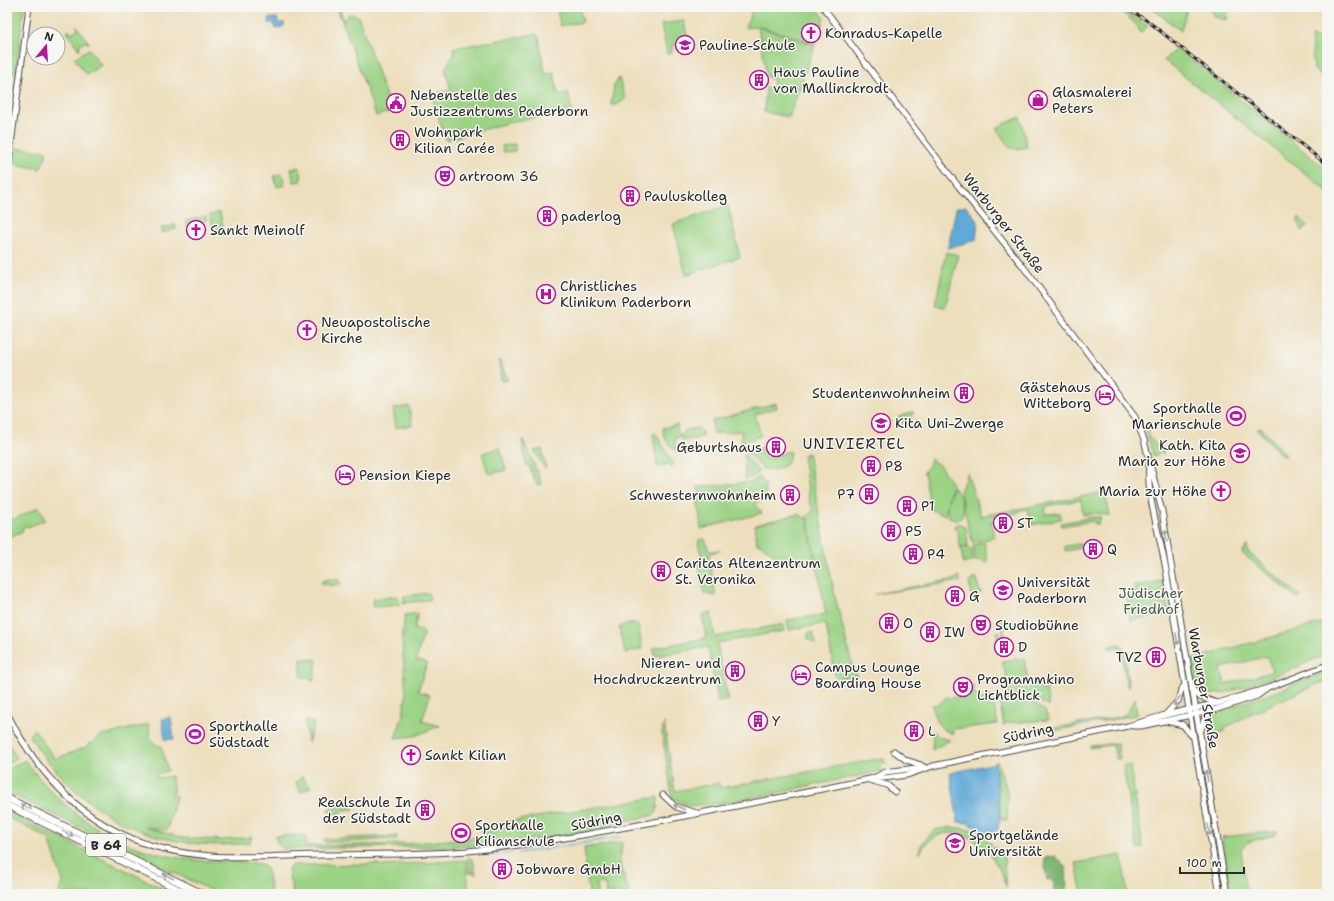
<svg xmlns="http://www.w3.org/2000/svg" width="1334" height="901" viewBox="0 0 1334 901" font-family="'Shantell Sans',sans-serif">
<rect width="100%" height="100%" fill="#f6f6f2"/>
<filter id="ink" filterUnits="userSpaceOnUse"><feTurbulence type="fractalNoise" baseFrequency=".025" numOctaves="2"/><feDisplacementMap in="SourceGraphic" scale="8" xChannelSelector="R" yChannelSelector="G"/><feConvolveMatrix kernelMatrix="1 2 1 2 8 2 1 2 1" color-interpolation-filters="sRGB"/></filter>
<filter id="wash" filterUnits="userSpaceOnUse"><feTurbulence type="fractalNoise" baseFrequency=".012" numOctaves="4" result="noise"/><feDisplacementMap in="SourceGraphic" scale="16" xChannelSelector="R" yChannelSelector="G"/><feGaussianBlur stdDeviation="0.9" result="paint"/><feColorMatrix in="noise" values="0 0 0 0 0 0 0 0 0 0 0 0 0 0 0 0 0 1.4 0 .05"/><feComposite in="paint" operator="in"/></filter>
<g filter="url(#wash)">
<rect width="100%" height="100%" fill="#eddfbd"/>
<!-- green -->
<g fill="#9cd385" stroke="#647f58" fill-rule="evenodd">
<path d="M7,7H24L16,73H11V77H7Z"/>
<path d="M337,7H339L344,21L349,14L358,16L391,111L376,116Z"/>
<path d="M557,7H579L583,22L560,26Z"/>
<path d="M758,7H817L824,18L816,43L757,26L745,28L752,11Z"/>
<path d="M1115,7H1118L1148,26L1141,33L1134,22Z"/>
<path d="M1150,7H1197L1187,9L1181,31Z"/>
<path d="M1210,7H1228L1227,20L1215,17Z"/>
<path d="M684,21L688,41L672,45V52L667,54L661,24Z"/>
<path d="M76,25L89,43L88,44L86,41L79,46L80,49L79,50L67,32L69,30L71,33L78,29Z"/>
<path d="M758,27L815,45L789,117L764,112L766,87H772L774,80L767,77Z"/>
<path d="M536,34L539,37L545,74L554,72L558,94L568,93L572,111L514,121L446,140L431,95L451,90L445,69L454,53L453,48Z"/>
<path d="M1311,36L1327,41V79L1314,70Z"/>
<path d="M1177,48L1327,170V191L1164,60Z"/>
<path d="M89,49L101,65L87,75L74,58Z"/>
<path d="M619,78L625,99L617,105H611L614,86Z"/>
<path d="M1020,117L1027,147L1017,149L1010,148L996,128Z"/>
<path d="M515,144V151L503,152L502,146Z"/>
<path d="M15,148L46,151V153L47,154L40,169L14,164Z"/>
<path d="M299,167L302,177L300,178L301,181L294,182L291,169Z"/>
<path d="M282,174L285,185L277,187L274,176Z"/>
<path d="M728,205L740,257L686,275L673,224Z"/>
<path d="M220,212L223,229L214,230L210,215Z"/>
<path d="M206,216L207,220L187,226L186,221Z"/>
<path d="M1299,217L1308,226L1302,231L1298,221Z"/>
<path d="M175,224L176,229L161,233V228L169,227Z"/>
<path d="M946,252L958,255L945,308L935,306Z"/>
<path d="M499,360L500,361L508,380L501,381Z"/>
<path d="M776,403L777,408L755,414L761,436L742,442L741,431L713,434L712,421Z"/>
<path d="M409,406L412,425L396,428L393,409Z"/>
<path d="M914,412L906,427L898,417Z"/>
<path d="M677,425L678,434L682,435L686,430L698,428L702,432L703,437L682,441V437L675,438L676,450C668,446 663,437 663,428Z"/>
<path d="M1260,427L1286,455L1283,457L1257,429Z"/>
<path d="M1148,430L1150,434L1148,435L1160,450L1164,451L1163,455L1161,452L1154,457L1146,431Z"/>
<path d="M653,434H656L673,464L671,468L668,464L657,467Z"/>
<path d="M523,439L542,484L537,485L528,464L526,465L522,441Z"/>
<path d="M500,448L506,470L490,474L488,473L482,453Z"/>
<path d="M762,448L765,457L768,458L790,451C790,467 778,472 763,469L747,452Z"/>
<path d="M542,449L546,468H545L534,451Z"/>
<path d="M808,453L833,588L851,660L857,676L838,678L835,675L826,625L822,624L789,630L787,620L826,614L807,516L813,510L812,505H810L803,455Z"/>
<path d="M744,454L759,472L750,478L745,479Z"/>
<path d="M931,459L940,466L952,484L945,515L931,510L924,472L929,466Z"/>
<path d="M967,473L981,516L1105,492L1110,516L1097,513L1083,515L1081,500L1046,506L1045,514L1060,513L1061,519L1032,525L1027,509L1020,510L1018,513L1000,516L996,521L991,522L994,536L988,539L972,542L960,492Z"/>
<path d="M759,477L765,485L766,494L755,505L762,513L701,529L697,496L700,495L698,487L752,482Z"/>
<path d="M953,487C960,493 966,510 961,518L957,520L949,517L947,511L948,501Z"/>
<path d="M39,507L45,520L28,527L26,526L22,528L23,531L7,538V520L11,518L12,520Z"/>
<path d="M798,514L807,519L815,560L788,564L760,544H757L755,525Z"/>
<path d="M1093,517H1101L1098,524H1095L1094,521L1062,526L1061,523Z"/>
<path d="M956,524H961L966,528L968,546L960,547L957,527L953,528Z"/>
<path d="M705,539L709,551L719,550L720,551L710,553L709,557L716,596L704,593L698,563L703,562L698,543L700,540Z"/>
<path d="M984,542L988,562L985,563L982,559L975,561L973,545Z"/>
<path d="M1080,544L1081,548L1065,551V546Z"/>
<path d="M1247,545L1248,552L1301,597L1298,599L1242,553Z"/>
<path d="M968,547L971,549L973,561L963,563L961,548Z"/>
<path d="M959,577L961,581L875,594L955,579Z"/>
<path d="M973,578H977L979,589L982,593L971,595L969,582L973,581Z"/>
<path d="M329,579L340,580V586L322,584V581Z"/>
<path d="M1162,581L1169,614L1130,620L1127,598L1136,596L1134,586Z"/>
<path d="M428,593L430,598L429,600L403,603L404,596Z"/>
<path d="M398,596L399,605L375,607L372,606L373,599Z"/>
<path d="M1175,608H1176L1191,698H1190Z"/>
<path d="M418,613L414,629L424,632L416,660L427,663L418,691L430,695L422,721L440,726L414,736L395,738L403,715L406,696L402,640L405,615Z"/>
<path d="M711,613L715,637L780,625L783,624L784,631L717,643L728,700L718,702L708,647L655,656L653,648L706,638L702,615Z"/>
<path d="M1001,616H1002L1005,640L997,641V632L999,631L1001,640L1004,639L1002,627L999,624Z"/>
<path d="M1325,622L1327,624V654C1305,663 1219,703 1200,693L1196,688L1190,663L1194,662V659ZM1268,656L1272,672L1225,684L1221,668Z"/>
<path d="M634,623L638,624L642,649L625,653L619,626Z"/>
<path d="M813,632L816,644L808,639V633Z"/>
<path d="M1119,644L1123,646L1129,688L1127,686L1120,647L1109,649V646Z"/>
<path d="M301,658L317,660L314,680L301,677Z"/>
<path d="M1024,658L1028,682L1041,685L1042,690L1046,689L1049,707L1041,702L1036,703L1008,682L1002,661Z"/>
<path d="M1327,671V680L1250,714L1226,728L1225,731L1213,735L1211,716L1217,711L1270,694Z"/>
<path d="M967,683L974,687L973,692L986,701L990,695V701L994,706L998,724L953,729V734C938,728 935,721 932,705L940,704L946,697L949,698L958,697Z"/>
<path d="M1007,685L1045,711L1049,720L1005,723L1004,726L1000,705L1008,693Z"/>
<path d="M1135,698L1137,714L1135,715L1054,731V728L1120,717L1127,713Z"/>
<path d="M305,720L314,723L308,743Z"/>
<path d="M664,723L675,791L719,783L720,788L883,758L886,764L881,765L882,771L732,802L687,806L672,797L662,733Z"/>
<path d="M149,724L150,738L156,745L161,746L168,771L157,774V778L171,776L174,793H172V796L176,795V797L167,830L145,827L183,838L221,840L252,837L250,843C155,854 81,815 29,735L34,729L55,759L86,747L101,736Z"/>
<path d="M933,731L939,737L950,740L932,750Z"/>
<path d="M7,741L17,758L7,764Z"/>
<path d="M1117,743L1120,759H1116L1113,745L1090,748V746Z"/>
<path d="M25,760C66,817 123,853 194,860C213,862 248,860 264,865L268,874L271,894H218L7,792V770Z"/>
<path d="M997,761L1008,793L1007,821L1001,819L995,762Z"/>
<path d="M1130,765L1143,848L1137,849L1123,766Z"/>
<path d="M302,776L311,787L300,792L296,783Z"/>
<path d="M658,797L657,812L654,815L610,824L606,828L560,836L480,846L283,849L278,844L275,836L306,835V846L404,844L482,837L481,826Z"/>
<path d="M346,799L354,809L344,810L339,814L330,813L328,810Z"/>
<path d="M7,812L174,894H59L63,882L49,839L7,817Z"/>
<path d="M952,827L972,830L992,844L986,849C965,830 936,824 920,853H919L921,845L934,830Z"/>
<path d="M1278,831L1275,835L1248,842L1241,849L1246,894H1230L1222,837Z"/>
<path d="M397,836V839L325,843L324,839Z"/>
<path d="M622,842L620,866L630,894H606L605,885L602,883L597,884L598,894H589L584,848Z"/>
<path d="M994,846L1004,857L1006,887L1000,870L989,852Z"/>
<path d="M1121,855L1128,894H1082L1076,863Z"/>
<path d="M468,857L473,860L476,875L474,872L469,873Z"/>
<path d="M466,860L469,894H293L288,870L292,865L379,864L381,866Z"/>
</g>
<!-- forest -->
<path fill="#7db572" stroke="#54704e" d="M1055,856L1066,867L1067,885L1064,894H1055L1053,879L1047,880L1044,858Z"/>
<!-- water -->
<g fill="#60a9d8" stroke="#466a82">
<path d="M269,18H277L279,24L284,22V26L276,29L273,22L269,24Z"/>
<path d="M966,206L978,221L976,240L948,248L956,208Z"/>
<path d="M171,717L174,739L165,740L162,719Z"/>
<path d="M995,763L1000,816L998,829L991,837L968,823L958,822L950,773Z"/>
</g>
<g fill="none" stroke-linecap="round" stroke-linejoin="round">
<!-- stream -->
<g stroke="#60a9d8" stroke-width="1.5">
<path d="M519,853L621,837"/>
<path d="M493,855L512,853"/>
</g>
</g>
</g>
<g filter="url(#ink)">
<g fill="none" stroke-linecap="round" stroke-linejoin="round">
<defs>
<g id="secondary">
<path d="M823,7L959,187L1022,265L1135,417L1144,440L1162,511L1227,894"/>
<path d="M7,175L29,7"/>
<path d="M1149,465C1146,495 1161,539 1166,570C1183,678 1202,786 1220,894"/>
<path d="M1192,689L1200,697L1217,703"/>
<path d="M7,713C34,768 76,816 133,839C194,864 260,856 323,855C375,854 427,855 478,850C537,844 595,833 654,822C727,808 801,794 874,778H884L907,775L933,766L966,759L1128,726L1165,715L1218,703L1268,688"/>
<path d="M1166,714L1178,701L1181,690L1184,686"/>
<path d="M1166,721L1183,725L1191,735"/>
<path d="M1133,726H1141L1214,710L1257,696L1268,688L1327,665"/>
<path d="M1201,730L1204,720L1213,710"/>
<path d="M894,751L906,760L921,765"/>
<path d="M874,778L885,772L924,767"/>
<path d="M869,780L887,785L895,792"/>
<path d="M663,795L676,807L697,813"/>
</g>
<g id="trunk">
<path d="M7,798L203,894"/>
<path d="M7,805L188,894"/>
</g>
</defs>
<!-- secondary casing -->
<use href="#secondary" stroke="#484641" stroke-width="7"/>
<!-- trunk casing -->
<use href="#trunk" stroke="#484641" stroke-width="8"/>
<!-- secondary -->
<use href="#secondary" stroke="#fff" stroke-width="5"/>
<!-- trunk -->
<use href="#trunk" stroke="#fff" stroke-width="6"/>
<defs>
<path id="rail" d="M1125,7L1149,22L1327,165"/>
</defs>
<!-- rail casing -->
<use href="#rail" stroke="#2b2b2b" stroke-width="3"/>
<!-- rail -->
<use href="#rail" stroke="#f6f6f2" stroke-width="1.5" stroke-dasharray="4.5" stroke-linecap="butt"/>
</g>
<!-- one-way arrows -->
<defs><path id="oneway-shaft" d="M-6 0H5M1.5-3L5.5 0L1.5 3" fill="none" stroke-width="1.6" stroke-linecap="round" stroke-linejoin="round"/></defs>
<g stroke="#a0a0a0">
<use href="#oneway-shaft" transform="translate(1166 536) rotate(-99)"/>
<use href="#oneway-shaft" transform="translate(1177 639) rotate(79)"/>
<use href="#oneway-shaft" transform="translate(1177 701) rotate(121)"/>
<use href="#oneway-shaft" transform="translate(1207 776) rotate(-100)"/>
<use href="#oneway-shaft" transform="translate(26 807) rotate(-155)"/>
<use href="#oneway-shaft" transform="translate(679 807) rotate(-156)"/>
<use href="#oneway-shaft" transform="translate(1209 830) rotate(79)"/>
<use href="#oneway-shaft" transform="translate(68 834) rotate(26)"/>
<use href="#oneway-shaft" transform="translate(168 876) rotate(-153)"/>
</g>
</g>
<!-- icons -->
<defs>
<symbol id="church-ring" viewBox="-11 -11 22 22"><circle r="9.5" fill="#f6f6f2" stroke="#b5179e" stroke-width="1.5"/><path d="M-1.2-6h2.4v3.5h3.3v2.4h-3.3V6h-2.4V-.1h-3.3v-2.4h3.3Z" fill="#b5179e"/></symbol>
<symbol id="school-ring" viewBox="-11 -11 22 22"><circle r="9.5" fill="#f6f6f2" stroke="#b5179e" stroke-width="1.5"/><path d="M0-5L7-2L0 1L-7-2ZM-4 1L0 2.5L4 1V4Q0 6-4 4Z" fill="#b5179e"/></symbol>
<symbol id="building-ring" viewBox="-11 -11 22 22"><circle r="9.5" fill="#f6f6f2" stroke="#b5179e" stroke-width="1.5"/><path d="M-4-6H4V6H1V3H-1V6H-4ZM-2.5-4.3h1.7v1.8h-1.7ZM.8-4.3h1.7v1.8H.8ZM-2.5-1h1.7V.8h-1.7ZM.8-1h1.7V.8H.8Z" fill="#b5179e"/></symbol>
<symbol id="shop-ring" viewBox="-11 -11 22 22"><circle r="9.5" fill="#f6f6f2" stroke="#b5179e" stroke-width="1.5"/><path d="M-5-2.5h2.3a2.7 3.5 0 0 1 5.4 0H5L5.5 6h-11ZM-1.5-2.5h3a1.5 2.3 0 0 0-3 0Z" fill="#b5179e"/></symbol>
<symbol id="civic-ring" viewBox="-11 -11 22 22"><circle r="9.5" fill="#f6f6f2" stroke="#b5179e" stroke-width="1.5"/><path d="M-.6-6.5H3V-4.5H.6V-3L4-1V1h2V6H-6V1h2V-1L-.6-3ZM-1.2 2.5V6h2.4V2.5Z" fill="#b5179e"/></symbol>
<symbol id="theatre-ring" viewBox="-11 -11 22 22"><circle r="9.5" fill="#f6f6f2" stroke="#b5179e" stroke-width="1.5"/><path d="M-5-5.5Q0-4 5-5.5V0Q5 5 0 6Q-5 5-5 0ZM-3.3-2.5H-1v1.5H-3.3ZM1-2.5H3.3v1.5H1ZM-2.8 1Q0 5.5 2.8 1Z" fill="#b5179e"/></symbol>
<symbol id="hospital-ring" viewBox="-11 -11 22 22"><circle r="9.5" fill="#f6f6f2" stroke="#b5179e" stroke-width="1.5"/><path d="M-5-5h3v3.5h4V-5h3V5h-3V1.5h-4V5h-3Z" fill="#b5179e"/></symbol>
<symbol id="hotel-ring" viewBox="-11 -11 22 22"><circle r="9.5" fill="#f6f6f2" stroke="#b5179e" stroke-width="1.5"/><path d="M-6-4.5h1.5V1H6V5H4.5V3h-9V5H-6ZM-4 0a1.8 1.8 0 1 1 3.6 0ZM.5 0V-2.5h3Q6-2.5 6 0Z" fill="#b5179e"/></symbol>
<symbol id="stadium-ring" viewBox="-11 -11 22 22"><circle r="9.5" fill="#f6f6f2" stroke="#b5179e" stroke-width="1.5"/><path d="M0-5a6.5 5 0 1 0 0 10a6.5 5 0 1 0 0-10ZM-3.5-1.8h7v3.6h-7Z" fill="#b5179e"/></symbol>
<symbol id="university-ring" viewBox="-11 -11 22 22"><circle r="9.5" fill="#f6f6f2" stroke="#b5179e" stroke-width="1.5"/><path d="M0-5L7-2L0 1L-7-2ZM-4 1L0 2.5L4 1V4Q0 6-4 4Z" fill="#b5179e"/></symbol>
</defs>
<g fill-rule="evenodd">
<use href="#church-ring" x="800" y="22" width="22" height="22"/>
<use href="#school-ring" x="674" y="34" width="22" height="22"/>
<use href="#building-ring" x="748" y="69" width="22" height="22"/>
<use href="#shop-ring" x="1027" y="89" width="22" height="22"/>
<use href="#civic-ring" x="385" y="92" width="22" height="22"/>
<use href="#building-ring" x="389" y="129" width="22" height="22"/>
<use href="#theatre-ring" x="434" y="165" width="22" height="22"/>
<use href="#building-ring" x="619" y="185" width="22" height="22"/>
<use href="#building-ring" x="536" y="205" width="22" height="22"/>
<use href="#church-ring" x="185" y="219" width="22" height="22"/>
<use href="#hospital-ring" x="535" y="283" width="22" height="22"/>
<use href="#church-ring" x="296" y="319" width="22" height="22"/>
<use href="#building-ring" x="953" y="382" width="22" height="22"/>
<use href="#hotel-ring" x="1094" y="384" width="22" height="22"/>
<use href="#stadium-ring" x="1225" y="405" width="22" height="22"/>
<use href="#school-ring" x="870" y="412" width="22" height="22"/>
<use href="#building-ring" x="765" y="436" width="22" height="22"/>
<use href="#school-ring" x="1229" y="442" width="22" height="22"/>
<use href="#building-ring" x="860" y="455" width="22" height="22"/>
<use href="#hotel-ring" x="334" y="464" width="22" height="22"/>
<use href="#church-ring" x="1210" y="480" width="22" height="22"/>
<use href="#building-ring" x="858" y="483" width="22" height="22"/>
<use href="#building-ring" x="779" y="484" width="22" height="22"/>
<use href="#building-ring" x="896" y="495" width="22" height="22"/>
<use href="#building-ring" x="992" y="512" width="22" height="22"/>
<use href="#building-ring" x="880" y="520" width="22" height="22"/>
<use href="#building-ring" x="1082" y="538" width="22" height="22"/>
<use href="#building-ring" x="902" y="543" width="22" height="22"/>
<use href="#building-ring" x="650" y="560" width="22" height="22"/>
<use href="#university-ring" x="992" y="579" width="22" height="22"/>
<use href="#building-ring" x="944" y="585" width="22" height="22"/>
<use href="#building-ring" x="878" y="612" width="22" height="22"/>
<use href="#theatre-ring" x="970" y="614" width="22" height="22"/>
<use href="#building-ring" x="919" y="621" width="22" height="22"/>
<use href="#building-ring" x="993" y="636" width="22" height="22"/>
<use href="#building-ring" x="1145" y="646" width="22" height="22"/>
<use href="#building-ring" x="724" y="660" width="22" height="22"/>
<use href="#hotel-ring" x="790" y="664" width="22" height="22"/>
<use href="#theatre-ring" x="952" y="676" width="22" height="22"/>
<use href="#building-ring" x="747" y="710" width="22" height="22"/>
<use href="#building-ring" x="903" y="720" width="22" height="22"/>
<use href="#stadium-ring" x="184" y="723" width="22" height="22"/>
<use href="#church-ring" x="400" y="744" width="22" height="22"/>
<use href="#building-ring" x="414" y="799" width="22" height="22"/>
<use href="#stadium-ring" x="450" y="822" width="22" height="22"/>
<use href="#university-ring" x="944" y="832" width="22" height="22"/>
<use href="#building-ring" x="491" y="858" width="22" height="22"/>
</g>
<g text-anchor="middle" dominant-baseline="central" stroke-width="3" stroke-linejoin="round" paint-order="stroke">
<!-- shield labels -->
<rect fill="#f6f6f2" stroke="#686867" stroke-width="1" x="86" y="834" width="40" height="22" rx="3"/>
<g font-size="13" font-weight="bold" fill="#2b2b2b">
<text x="106" y="845">B 64</text>
</g>
<!-- poi labels -->
<g font-size="14" fill="#2b2b2b" stroke="#f6f6f2" text-anchor="start">
<text x="825" y="33">Konradus-Kapelle</text>
<text x="699" y="45">Pauline-Schule</text>
<text x="773" y="72">Haus Pauline<tspan x="773" dy="16">von Mallinckrodt</tspan></text>
<text x="1052" y="92">Glasmalerei<tspan x="1052" dy="16">Peters</tspan></text>
<text x="410" y="95">Nebenstelle des<tspan x="410" dy="16">Justizzentrums Paderborn</tspan></text>
<text x="414" y="132">Wohnpark<tspan x="414" dy="16">Kilian Carée</tspan></text>
<text x="459" y="176">artroom 36</text>
<text x="644" y="196">Pauluskolleg</text>
<text x="561" y="216">paderlog</text>
<text x="210" y="230">Sankt Meinolf</text>
<text x="560" y="286">Christliches<tspan x="560" dy="16">Klinikum Paderborn</tspan></text>
<text x="321" y="322">Neuapostolische<tspan x="321" dy="16">Kirche</tspan></text>
<text x="1091" y="387" text-anchor="end">Gästehaus<tspan x="1091" dy="16">Witteborg</tspan></text>
<text x="950" y="393" text-anchor="end">Studentenwohnheim</text>
<text x="1222" y="408" text-anchor="end">Sporthalle<tspan x="1222" dy="16">Marienschule</tspan></text>
<text x="895" y="423">Kita Uni-Zwerge</text>
<text x="1226" y="445" text-anchor="end">Kath. Kita<tspan x="1226" dy="16">Maria zur Höhe</tspan></text>
<text x="762" y="447" text-anchor="end">Geburtshaus</text>
<text x="885" y="466">P8</text>
<text x="359" y="475">Pension Kiepe</text>
<text x="1207" y="491" text-anchor="end">Maria zur Höhe</text>
<text x="855" y="494" text-anchor="end">P7</text>
<text x="776" y="495" text-anchor="end">Schwesternwohnheim</text>
<text x="921" y="506">P1</text>
<text x="1017" y="523">ST</text>
<text x="905" y="531">P5</text>
<text x="1107" y="549">Q</text>
<text x="927" y="554">P4</text>
<text x="675" y="563">Caritas Altenzentrum<tspan x="675" dy="16">St. Veronika</tspan></text>
<text x="1017" y="582">Universität<tspan x="1017" dy="16">Paderborn</tspan></text>
<text x="969" y="596">G</text>
<text x="903" y="623">O</text>
<text x="995" y="625">Studiobühne</text>
<text x="944" y="632">IW</text>
<text x="1018" y="647">D</text>
<text x="1142" y="657" text-anchor="end">TVZ</text>
<text x="721" y="663" text-anchor="end">Nieren- und<tspan x="721" dy="16">Hochdruckzentrum</tspan></text>
<text x="815" y="667">Campus Lounge<tspan x="815" dy="16">Boarding House</tspan></text>
<text x="977" y="679">Programmkino<tspan x="977" dy="16">Lichtblick</tspan></text>
<text x="772" y="721">Y</text>
<text x="209" y="726">Sporthalle<tspan x="209" dy="16">Südstadt</tspan></text>
<text x="928" y="731">L</text>
<text x="425" y="755">Sankt Kilian</text>
<text x="411" y="802" text-anchor="end">Realschule In<tspan x="411" dy="16">der Südstadt</tspan></text>
<text x="475" y="825">Sporthalle<tspan x="475" dy="16">Kilianschule</tspan></text>
<text x="969" y="835">Sportgelände<tspan x="969" dy="16">Universität</tspan></text>
<text x="516" y="869">Jobware GmbH</text>
</g>
<!-- street labels -->
<g font-size="14" fill="#2b2b2b" stroke="#f6f6f2">
<text transform="translate(1004 223) rotate(52)">Warburger Straße</text>
<text transform="translate(1204 688) rotate(80)">Warburger Straße</text>
<text transform="translate(1028 733) rotate(-12)">Südring</text>
<text transform="translate(596 821) rotate(-11)">Südring</text>
</g>
<!-- park labels -->
<g font-size="14" fill="#4d5d46" stroke="#f6f6f2">
<text x="1151" y="593">Jüdischer<tspan x="1151" dy="16">Friedhof</tspan></text>
</g>
<!-- neighbourhood labels -->
<g font-size="15" letter-spacing="1" fill="#2b2b2b" stroke="#f6f6f2">
<text x="854" y="444">UNIVIERTEL</text>
</g>
</g>
<!-- margin -->
<rect width="1334" height="901" fill="none" stroke="#f6f6f2" stroke-width="24"/>
<!-- north arrow -->
<g transform="translate(46 46) rotate(18)"><circle r="19" fill="#f6f6f2" stroke="#a5a5a2"/>
<path d="M0-3L7 15L0 10L-7 15Z" fill="#b5179e"/>
<text y="-6" font-size="11" font-weight="bold" text-anchor="middle" fill="#2b2b2b">N</text>
</g>
<!-- scale -->
<path d="M1180 867v6h64v-6" fill="none" stroke="#2b2b2b" stroke-width="2"/>
<text x="1186" y="867" font-size="12" fill="#2b2b2b" stroke="#f6f6f2" stroke-width="3" paint-order="stroke">100 m</text>
</svg>
